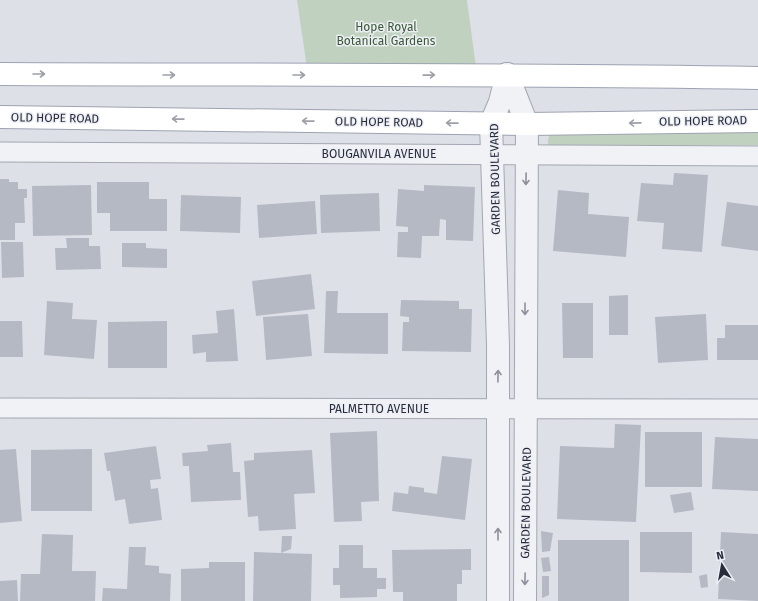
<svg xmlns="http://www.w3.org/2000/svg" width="758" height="601" viewBox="0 0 758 601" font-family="'Fira Sans',sans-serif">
<rect width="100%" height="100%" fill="#dee0e7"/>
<!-- green -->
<g fill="#c1d1bf">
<path d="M297,0H467L476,67L307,68Z"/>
<path d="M758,129V145H548V139L552,130Z"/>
</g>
<!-- building -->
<g fill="#b5b9c4">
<path d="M674,173L708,175L702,252L662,249L664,223L637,221L641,183L673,185Z"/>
<path d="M0,179H9V182H18V189H27V198H24L25,223H15V240H0Z"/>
<path d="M97,182H149V199H167V231H110V213H97Z"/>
<path d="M91,185L92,235L33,236L32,186Z"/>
<path d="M424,185L475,187L473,241L446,240V220L440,219L439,236H422L421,258L397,257L398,232H408V227L396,226L398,189L424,191Z"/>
<path d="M558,190L589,193L588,214L629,217L626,257L553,251Z"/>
<path d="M379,193L380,231L321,233L320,195Z"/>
<path d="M181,195L241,197L240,233L180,231Z"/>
<path d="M315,201L317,234L259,238L257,205Z"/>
<path d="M727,202L758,206V251L721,246Z"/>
<path d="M66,238H89V246H100L101,269L56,270L55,248H67Z"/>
<path d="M1,242H23L24,277L2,278Z"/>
<path d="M122,243H146V248L167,249V268L122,267Z"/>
<path d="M311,274L315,309L256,316L252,281Z"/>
<path d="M326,291H338L337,313H388V354L324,353Z"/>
<path d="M628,295V335H609V296Z"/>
<path d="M401,300L459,301V309H472L471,352L402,351L403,322H409V317L400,316Z"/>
<path d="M47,301L73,303L72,319L97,320L94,359L44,355Z"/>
<path d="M562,303H593V358H563Z"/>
<path d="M234,309L238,361L206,362V352L193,354L192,335L218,333L216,311Z"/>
<path d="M308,314L312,356L266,360L263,317Z"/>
<path d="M706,314L708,360L658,363L655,317Z"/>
<path d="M0,321H22L23,357H0Z"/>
<path d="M167,321V368H108V322Z"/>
<path d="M725,325H758V360H717V338H725Z"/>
<path d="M615,424L641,425L636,522L557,519L560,446L614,448Z"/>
<path d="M377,431L379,501L361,502L362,521L334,522L330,433Z"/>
<rect x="645" y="432" width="57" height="55"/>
<path d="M715,437L758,439V491L712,489Z"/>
<path d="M231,443L233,472H240L241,500L191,502L189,466H183L182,453L208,451L207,445Z"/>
<path d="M156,446L161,479L150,480L151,489L158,488L162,520L129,524L125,499L115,501L110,471H107L104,453Z"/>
<path d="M16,449L22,521L0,523V450Z"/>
<path d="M92,449V511H31V450Z"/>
<path d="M312,450L315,493L294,494L296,529L259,531L258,516L248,517L244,461L254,460V453Z"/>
<path d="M442,456L472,459L465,520L392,511L394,492L408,494L409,486L424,488V492L437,494Z"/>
<path d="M691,492L694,510L674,513L670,495Z"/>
<path d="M541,531L553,533L550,551L542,552Z"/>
<path d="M640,532H692V573L640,572Z"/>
<path d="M721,532L758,534V601L718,599Z"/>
<path d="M42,534L73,535L72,571H96L95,601H20L21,574H40Z"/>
<path d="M282,536H292L291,549L281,553L312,554L311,601H253L254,552L281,553Z"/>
<rect x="558" y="540" width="71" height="61"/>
<path d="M339,545H363V568H377V578H386V589H377V597L340,598V585H333V568H339Z"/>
<path d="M129,547H146L145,565L159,566V573L171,574L170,601H102L103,588L127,589Z"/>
<path d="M471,549V570H462V584H457V601H403V592H393L392,550Z"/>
<path d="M549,557L551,571L543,572L541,558Z"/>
<path d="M209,562H245V601H181V569L209,568Z"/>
<path d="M707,574L708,587L701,588L699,576Z"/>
<path d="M542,576H549V595L542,598Z"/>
<path d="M17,580L18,601H0V581Z"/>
</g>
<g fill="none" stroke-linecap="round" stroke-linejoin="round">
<defs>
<g id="minor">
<path d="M0,152L758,156"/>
<path d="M0,408L758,409"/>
</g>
<g id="tertiary">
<path d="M507,74L527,124L525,601"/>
<path d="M498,601V345L491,123L500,102L507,74"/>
</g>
<g id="primary">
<path d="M0,74C253,75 505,74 758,78"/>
<path d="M0,117L527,124L758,121"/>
</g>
</defs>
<!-- minor casing -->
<use href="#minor" stroke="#a3a7b1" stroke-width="21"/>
<!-- tertiary casing -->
<use href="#tertiary" stroke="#a3a7b1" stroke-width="24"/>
<!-- primary casing -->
<use href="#primary" stroke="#9da3b2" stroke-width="24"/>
<!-- minor -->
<use href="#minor" stroke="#f0f2f6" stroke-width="19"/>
<!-- tertiary -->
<use href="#tertiary" stroke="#f0f2f6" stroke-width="22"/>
<!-- primary -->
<use href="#primary" stroke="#fff" stroke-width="22"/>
</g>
<!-- one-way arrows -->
<defs><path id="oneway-shaft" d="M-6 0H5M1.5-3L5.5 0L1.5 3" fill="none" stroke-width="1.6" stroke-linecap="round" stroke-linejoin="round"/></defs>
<g stroke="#9ea0a8">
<use href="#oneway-shaft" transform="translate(39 74)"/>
<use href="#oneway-shaft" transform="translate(169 75)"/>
<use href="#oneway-shaft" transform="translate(299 75)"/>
<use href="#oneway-shaft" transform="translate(429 75) rotate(-1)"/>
<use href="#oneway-shaft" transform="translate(178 119) rotate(-179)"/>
<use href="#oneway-shaft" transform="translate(308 121) rotate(-179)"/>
<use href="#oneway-shaft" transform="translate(452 123) rotate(-179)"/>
<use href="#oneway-shaft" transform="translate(635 123) rotate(179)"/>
</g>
<g stroke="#8c909a">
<use href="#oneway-shaft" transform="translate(526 179) rotate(91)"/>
<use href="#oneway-shaft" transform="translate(525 309) rotate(90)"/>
<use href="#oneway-shaft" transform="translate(498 376) rotate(-89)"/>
<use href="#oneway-shaft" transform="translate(498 534) rotate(-90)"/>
<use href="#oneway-shaft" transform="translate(525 579) rotate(91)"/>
</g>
<g text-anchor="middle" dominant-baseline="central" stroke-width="3" stroke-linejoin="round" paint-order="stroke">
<!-- park labels -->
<g font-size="12" fill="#385935" stroke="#edeff5">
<text x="386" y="27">Hope Royal<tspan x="386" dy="14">Botanical Gardens</tspan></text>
</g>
<!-- street labels -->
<g font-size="12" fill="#272d3d" stroke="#edeff5">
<text transform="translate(55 118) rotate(1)">OLD HOPE ROAD</text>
<text transform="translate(703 121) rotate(-1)">OLD HOPE ROAD</text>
<text transform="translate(379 122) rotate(1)">OLD HOPE ROAD</text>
<text x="379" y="154">BOUGANVILA AVENUE</text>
<text transform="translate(495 179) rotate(-91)">GARDEN BOULEVARD</text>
<text x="379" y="409">PALMETTO AVENUE</text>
<text transform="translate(526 503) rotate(-89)">GARDEN BOULEVARD</text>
</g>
</g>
<!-- north arrow -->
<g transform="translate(722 565) rotate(349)" stroke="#edeff5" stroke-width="3" paint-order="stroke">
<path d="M0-3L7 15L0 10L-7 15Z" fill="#272d3d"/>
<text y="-6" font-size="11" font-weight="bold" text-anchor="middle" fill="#272d3d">N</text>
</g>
</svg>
